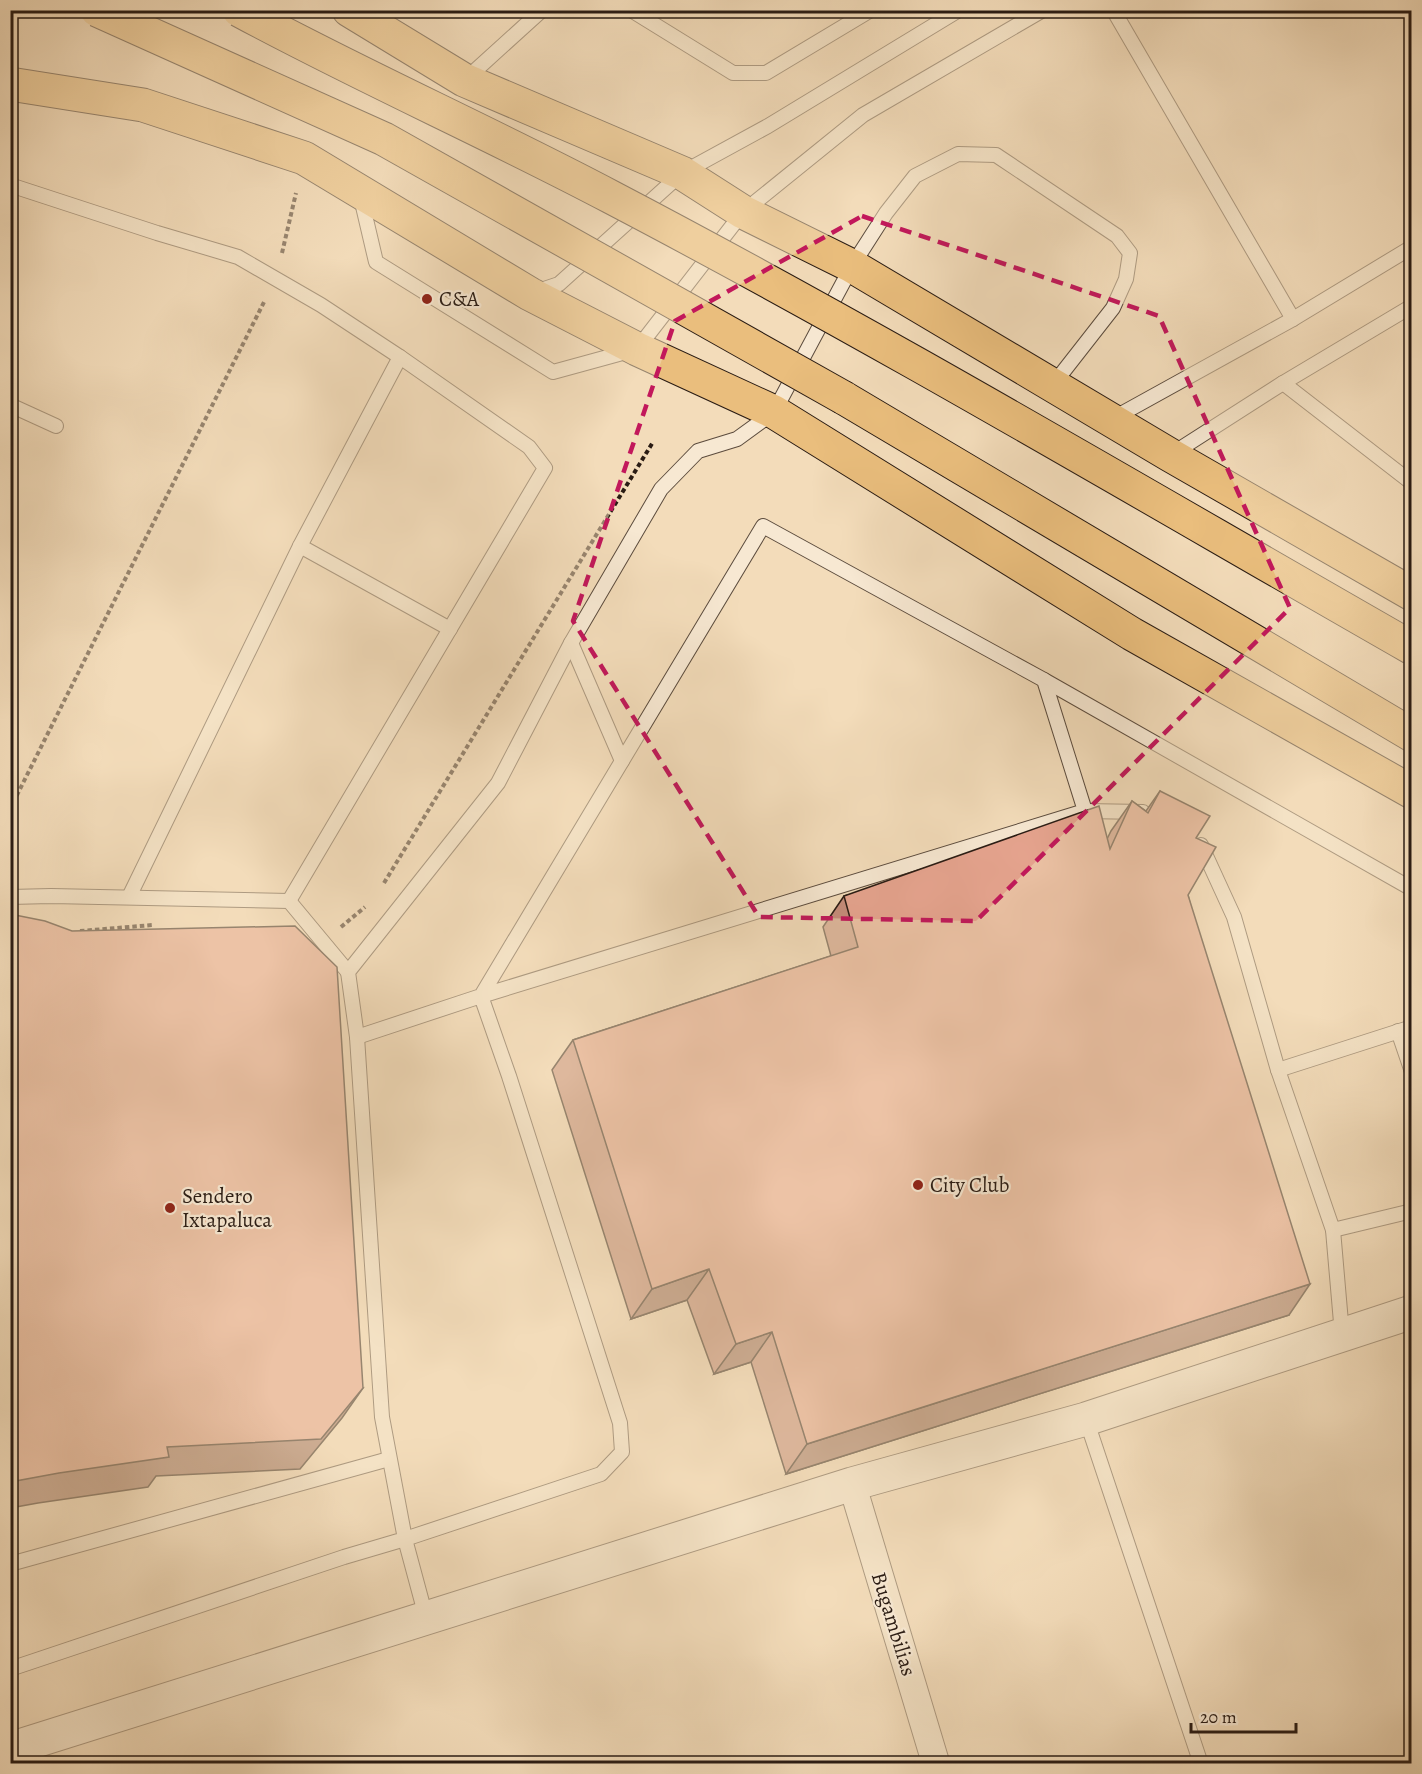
<svg xmlns="http://www.w3.org/2000/svg" width="1422" height="1774" viewBox="0 0 1422 1774" font-family="Alegreya,serif">
<rect width="100%" height="100%" fill="#f3dcba"/>
<filter id="stains"><feTurbulence type="fractalNoise" baseFrequency=".00333" numOctaves="4"/><feColorMatrix values="0 0 0 0 .2 0 0 0 0 .09 0 0 0 0 .02 0 0 0 .5 -.17"/></filter>
<radialGradient id="worn" r=".72"><stop offset=".6" stop-color="#630" stop-opacity="0"/><stop offset="1" stop-color="#630" stop-opacity=".3"/></radialGradient>
<g fill="none" stroke-linecap="round" stroke-linejoin="round">
<defs>
<g id="service">
<path d="M631,10L733,73H766L871,10"/>
<path d="M1120,10L1115,13L1293,319"/>
<path d="M466,79L542,10"/>
<path d="M10,185L157,233L238,257L321,305L400,357L529,447L545,468L289,901"/>
<path d="M361,198L376,262L553,372L637,349L743,212L863,115L1043,10"/>
<path d="M535,292L559,284L682,173L768,126L959,10"/>
<path d="M1283,383L1412,483"/>
<path d="M10,405L56,426"/>
<path d="M1112,419L1293,319L1412,247"/>
<path d="M1172,454L1283,383L1412,306"/>
<path d="M300,546L450,629"/>
<path d="M571,643L622,761"/>
<path d="M1044,680L1412,889"/>
<path d="M1085,811L1143,812"/>
<path d="M1201,845L1234,917L1278,1070L1333,1230L1412,1211"/>
<path d="M10,897L51,896L289,901L348,972"/>
<path d="M129,897L300,546L400,357"/>
<path d="M1398,1031L1412,1072"/>
<path d="M357,1037L481,996L763,526L1044,680L1085,811L481,996L509,1076L620,1423L622,1452L601,1474L405,1539L426,1617"/>
<path d="M1278,1070L1412,1027"/>
<path d="M1333,1230L1342,1334"/>
<path d="M1086,1419L1201,1764"/>
<path d="M10,1564L389,1459"/>
<path d="M10,1669L344,1557L405,1539L382,1417L357,1037L348,972L498,783L571,643L661,489L698,451L737,439L774,412L852,266L886,213L915,176L958,154L996,155L1117,236L1130,253L1126,279L1113,308L1052,386"/>
</g>
<path id="minor" d="M852,1484L936,1764"/>
<path id="tertiary" d="M10,1749L852,1484L1086,1419L1412,1312"/>
<path id="primary" d="M844,398L1412,735"/>
<g id="trunk">
<path d="M349,10L464,80L682,173L743,212L852,266L1170,455L1412,594"/>
<path d="M10,84L143,105L304,158L530,294L637,349L774,412L1132,634L1412,792"/>
</g>
</defs>
<!-- service casing -->
<use href="#service" stroke="#5c4c3e" stroke-width="16"/>
<!-- minor casing -->
<use href="#minor" stroke="#5c4c3e" stroke-width="29"/>
<!-- tertiary casing -->
<use href="#tertiary" stroke="#5c4c3e" stroke-width="35"/>
<!-- primary casing -->
<use href="#primary" stroke="#2a1c14" stroke-width="35"/>
<!-- trunk casing -->
<use href="#trunk" stroke="#2a1c14" stroke-width="35"/>
<!-- path -->
<g stroke="#2a1c14" stroke-width="4" stroke-dasharray="4.5 3" stroke-linecap="butt">
<path d="M282,253L296,193"/>
<path d="M10,809L265,300"/>
<path d="M384,883L653,442"/>
<path d="M341,927L365,907"/>
<path d="M80,931L153,925"/>
</g>
<!-- service -->
<use href="#service" stroke="#f7e8d2" stroke-width="14"/>
<!-- minor -->
<use href="#minor" stroke="#f7e8d2" stroke-width="27"/>
<!-- tertiary -->
<use href="#tertiary" stroke="#f7e8d2" stroke-width="33"/>
<!-- primary -->
<use href="#primary" stroke="#eabe7d" stroke-width="33"/>
<!-- trunk -->
<use href="#trunk" stroke="#eabe7d" stroke-width="33"/>
<defs>
<g id="primary-bridge">
<path d="M97,10L384,139L844,398"/>
<path d="M239,10C361,76 488,132 611,197C882,339 1146,496 1412,648"/>
</g>
</defs>
<!-- primary-bridge casing -->
<use href="#primary-bridge" stroke="#2a1c14" stroke-width="35" stroke-linecap="butt"/>
<!-- primary-bridge -->
<use href="#primary-bridge" stroke="#eabe7d" stroke-width="33"/>
</g>
<!-- wall -->
<path fill="#c68d7b" stroke="#2a1c14" stroke-width="1.5" d="M1160,791L1196,838L1188,895L1289,1315L786,1474L751,1362L714,1374L687,1300L631,1319L552,1070L573,1040L831,956L823,927L844,896L1107,839L1111,831L1132,801L1146,811Z"/>
<!-- shaded-wall -->
<g fill="#a17364" stroke="#2a1c14" stroke-width="1.5">
<path d="M709,1269L687,1300L631,1319L652,1289Z"/>
<path d="M1310,1284L1289,1315L786,1474L807,1444Z"/>
<path d="M772,1332L751,1362L714,1374L736,1344Z"/>
<path d="M363,1388L342,1418L300,1469L156,1476L148,1487L38,1503L10,1508V1482L167,1447Z"/>
</g>
<!-- building -->
<g fill="#e6a48f" stroke="#2a1c14" stroke-width="1.5">
<path d="M1160,791L1210,816L1196,838L1216,847L1188,895L1310,1284L807,1444L772,1332L736,1344L709,1269L652,1289L573,1040L858,947L844,896L1099,806L1110,849L1132,801L1148,813Z"/>
<path d="M10,914L45,921L72,931L295,926L337,967L363,1388L321,1439L167,1447L169,1457L59,1473L10,1482Z"/>
</g>
<!-- marked area -->
<path d="M0 0H1422V1774H0ZM862,216L1159,316L1290,608L976,921L759,917L573,621L675,321Z" fill="#f3dcba" fill-opacity=".55" fill-rule="evenodd"/>
<path fill="none" stroke="#c2185b" stroke-width="4.5" stroke-dasharray="12 8" stroke-linejoin="round" d="M862,216L1159,316L1290,608L976,921L759,917L573,621L675,321Z"/>
<!-- markers -->
<g fill="#8f2418" stroke="#f7e8d2" stroke-width="2">
<circle cx="427" cy="299" r="6"/>
<circle cx="918" cy="1185" r="6"/>
<circle cx="170" cy="1208" r="6"/>
</g>
<g text-anchor="middle" dominant-baseline="central" stroke-width="4.5" stroke-linejoin="round" paint-order="stroke">
<!-- poi labels -->
<g font-size="21" fill="#2a1c14" stroke="#f7e8d2" text-anchor="start">
<text x="439" y="299">C&amp;A</text>
<text x="930" y="1185">City Club</text>
<text x="182" y="1196">Sendero<tspan x="182" dy="24">Ixtapaluca</tspan></text>
</g>
<!-- street labels -->
<g font-size="21" fill="#2a1c14" stroke="#f7e8d2">
<text transform="translate(894 1624) rotate(73)">Bugambilias</text>
</g>
</g>
<!-- margin -->
<rect width="1422" height="1774" fill="none" stroke="#f3dcba" stroke-width="36"/>
<rect x="12" y="12" width="1398" height="1750" fill="none" stroke="#2a1c14" stroke-width="3"/>
<rect x="18" y="18" width="1386" height="1738" fill="none" stroke="#2a1c14" stroke-width="1.5"/>
<!-- scale -->
<path d="M1191 1723v9h105v-9" fill="none" stroke="#2a1c14" stroke-width="3"/>
<text x="1200" y="1723" font-size="18" fill="#2a1c14" stroke="#f7e8d2" stroke-width="4.5" paint-order="stroke">20 m</text>
<rect width="100%" height="100%" filter="url(#stains)"/>
<rect width="100%" height="100%" fill="url(#worn)"/>
</svg>
